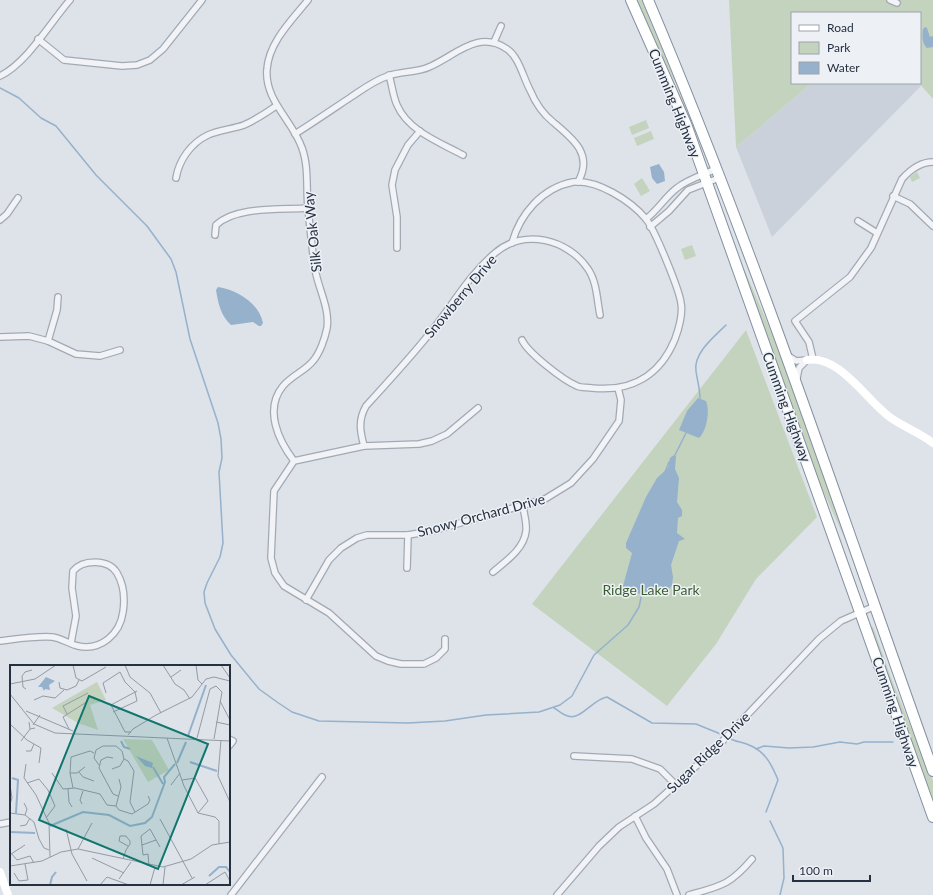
<svg xmlns="http://www.w3.org/2000/svg" width="933" height="895" viewBox="0 0 933 895" font-family="Lato,sans-serif">
<rect width="100%" height="100%" fill="#dee2e9"/>
<!-- built -->
<path fill="#cbd1db" d="M812,83H919L921,86L772,237L736,147Z"/>
<!-- green -->
<g fill="#c4d3be">
<path d="M635,0H646L709,160L707,161L678,89Z"/>
<path d="M729,0H933V99L919,83H920V13H792V83H812L736,147Z"/>
<path d="M646,120L649,128L632,135L629,127Z"/>
<path d="M651,131L654,139L637,146L634,138Z"/>
<path d="M917,172L920,178L912,182L910,177Z"/>
<path d="M642,178L650,191L641,196L634,184Z"/>
<path d="M715,195L738,255L783,359L866,589L863,590L845,539L808,458Z"/>
<path d="M692,245L696,256L685,260L681,249Z"/>
<path d="M746,330L817,517L756,579L716,644L667,706L532,604Z"/>
<path d="M871,627H873L893,683L933,781V807Z"/>
</g>
<!-- water -->
<g fill="#95b1cc">
<path d="M925,27L927,28L930,37L933,36V47L927,48C922,44 922,35 923,29Z"/>
<path d="M659,164L664,172L665,181L657,184L652,178L650,167Z"/>
<path d="M218,287C237,290 259,303 263,323L261,326H259L253,322L231,325C221,316 218,303 216,290Z"/>
<path d="M698,398L706,401C710,411 707,430 699,438L679,430L687,411Z"/>
<path d="M674,455L676,456L675,469L679,478L677,502L682,510V516L678,518L677,533L685,539L679,541L671,565L673,577L672,585L669,589C656,591 632,600 623,586L632,553L626,548V543L646,497L657,478L668,468L670,458Z"/>
</g>
<g fill="none" stroke-linecap="round" stroke-linejoin="round">
<!-- stream -->
<g stroke="#95b1cc" stroke-width="1.5">
<path d="M0,88L19,98L41,118L56,126L96,175L147,226L171,259L176,272L190,339L218,423L221,439L222,458L219,472L223,543L220,557L207,583L204,592L205,603L215,629L231,655L259,689L277,702L292,712L319,721L408,723L445,721L486,715L539,712L560,705L572,696L594,655L628,625L639,607L642,593"/>
<path d="M700,398C700,388 697,380 696,371C693,353 715,336 726,325"/>
<path d="M675,455L686,433"/>
<path d="M665,472L669,462"/>
<path d="M554,708C558,710 563,715 568,716C580,721 593,699 607,697L652,723L696,724L723,735"/>
<path d="M731,739C736,742 743,742 749,745C765,751 772,765 778,780L766,812"/>
<path d="M756,749L764,746L789,748L813,747L840,742L857,744L864,742H893"/>
<path d="M770,821L783,848L784,878L780,895"/>
</g>
<defs>
<g id="street">
<path d="M890,0L897,3"/>
<path d="M38,39L64,60L122,66L137,65L150,60L163,49L202,0"/>
<path d="M494,42L501,26"/>
<path d="M389,75C392,85 393,96 397,105C408,131 441,143 463,155"/>
<path d="M0,76C27,63 50,23 70,0"/>
<path d="M295,134C314,122 333,109 351,97C363,89 375,80 388,76C401,71 416,73 429,67C455,56 478,29 507,49C519,57 523,77 530,90C535,102 543,114 553,122C572,138 594,154 578,182"/>
<path d="M176,178C179,160 191,143 208,135C219,130 233,129 244,125C255,120 266,113 276,106"/>
<path d="M893,196L910,204L933,226"/>
<path d="M646,219C658,210 665,197 677,188C688,179 703,175 716,169"/>
<path d="M0,220L7,214L18,198"/>
<path d="M858,221L877,233"/>
<path d="M650,227L669,211L688,190L719,178"/>
<path d="M215,235L216,225C236,206 281,210 308,208"/>
<path d="M512,243C520,214 542,188 573,182C597,179 631,201 646,219C655,230 679,289 681,303C683,314 679,328 675,339C660,376 631,392 592,388C587,387 581,388 577,386C563,380 528,353 522,340"/>
<path d="M397,248V217L392,185L395,170L408,145L420,131"/>
<path d="M0,337L29,336L48,341L76,354L100,356L120,350"/>
<path d="M48,341L57,310L58,297"/>
<path d="M787,355L796,361L807,360"/>
<path d="M813,359L809,342L795,321L850,277L871,248L902,179C910,170 920,162 933,162"/>
<path d="M797,378L799,368L807,360"/>
<path d="M364,446C360,431 358,420 366,406C388,382 410,358 430,333C452,306 469,275 495,253C524,228 568,239 588,269C597,282 597,300 600,315"/>
<path d="M294,461C278,440 264,409 283,386C291,376 305,371 313,361C320,353 325,338 327,328C330,308 318,288 315,269C312,249 310,228 308,208C306,189 309,167 302,148C293,121 264,100 267,69C269,42 292,20 308,0"/>
<path d="M407,568L408,535"/>
<path d="M493,572C506,561 524,549 526,531C527,523 524,514 523,506"/>
<path d="M306,600L329,560L341,548L357,538L367,535H408L432,531L545,499L571,483L593,459L619,421L621,400L618,388"/>
<path d="M445,639V649L436,658L424,664H401L388,661L376,656L329,613L284,586L275,573L271,558L274,491L294,461L364,446L419,444L432,441L447,434L478,408"/>
<path d="M0,641C17,639 34,636 52,637C61,638 69,644 78,646C101,651 120,634 123,612C125,599 124,585 117,573C109,559 83,559 73,571L72,588L76,616L71,643"/>
<path d="M229,739L233,741L229,746"/>
<path d="M574,756L632,759L660,769L675,784"/>
<path d="M635,816L646,838L667,869L677,895"/>
<path d="M0,824L11,822"/>
<path d="M231,895L322,777"/>
<path d="M557,895L599,846L619,827L654,804L715,749L819,639L841,621L875,606"/>
<path d="M689,895C721,886 730,885 752,859"/>
</g>
<g id="highway">
<path d="M631,0L686,124L933,817"/>
<path d="M648,0C755,252 841,513 933,771"/>
</g>
</defs>
<!-- street casing -->
<use href="#street" stroke="#a3a9b3" stroke-width="8"/>
<!-- highway casing -->
<use href="#highway" stroke="#8490a1" stroke-width="12"/>
<!-- street -->
<use href="#street" stroke="#f1f3f7" stroke-width="5.5"/>
<!-- secondary -->
<g stroke="#fff" stroke-width="8">
<path d="M807,360C839,354 867,401 891,418C904,427 920,433 933,443"/>
<path d="M0,872L8,895"/>
</g>
<!-- highway -->
<use href="#highway" stroke="#fff" stroke-width="10"/>
</g>
<g text-anchor="middle" dominant-baseline="central" stroke-width="3" stroke-linejoin="round" paint-order="stroke">
<!-- street labels -->
<g font-size="14" fill="#253041" stroke="#edf1f6">
<text transform="translate(675 103) rotate(68)">Cumming Highway</text>
<text transform="translate(312 232) rotate(-96)">Silk Oak Way</text>
<text transform="translate(460 296) rotate(-50)">Snowberry Drive</text>
<text transform="translate(787 407) rotate(70)">Cumming Highway</text>
<text transform="translate(481 515) rotate(-15)">Snowy Orchard Drive</text>
<text transform="translate(896 712) rotate(71)">Cumming Highway</text>
<text transform="translate(708 752) rotate(-44)">Sugar Ridge Drive</text>
</g>
<!-- park labels -->
<g font-size="14" fill="#3b5e31" stroke="#edf1f6">
<text x="651" y="589">Ridge Lake Park</text>
</g>
</g>
<!-- overview -->
<g transform="translate(10 665)">
<rect width="220" height="220" fill="#dee2e9"/>
<path d="M87,17L96,35L80,40L88,65L68,58L42,43ZM113,74L142,75L159,105L138,117Z" fill="#c4d3be"/>
<path d="M36,12L45,16L39,20L40,25L35,24L34,26L32,22H28ZM126,91L143,98L142,103L135,101Z" fill="#95b1cc"/>
<path fill="none" stroke="#95b1cc" stroke-width="2" d="M178,71L196,20M111,76L114,82L120,84M180,97L207,106M167,98L176,77M143,102L153,119M2,113L8,115L6,148M40,161L73,147L99,150L120,161L135,158L142,152L155,117L154,112L165,99M0,167L25,168M199,211L209,202H216L220,207M40,220L42,212L46,207"/>
<path fill="none" stroke="#949ba6" stroke-width="1" d="M63,0L66,13L72,16L96,2M115,0L120,12L140,28L151,48M153,0L165,19L174,25L180,34M186,0L188,15L192,19M211,0L220,13M161,12L171,5M49,17L50,23L57,25L66,21L69,15M0,19L25,14L46,0M16,24L13,22L12,11L15,7L22,5M96,28L93,18L110,7L115,17L125,27M0,29L24,59L45,68L220,76M24,35L33,31L45,33L54,25M210,36L220,55M16,46L63,66M103,47L127,36L125,27M57,49L53,41L78,28M53,52L78,36M53,52L59,64M19,57L20,64L25,63M206,57L220,60M0,59L17,75L31,83L29,98M23,60L30,50M121,67H115L101,40L127,26M118,70L123,64L146,50L182,32L196,14L204,12L220,16M157,73L174,121L188,148M187,73L200,24L206,21L212,27L204,74M211,75L208,111L220,137M11,76L20,64M16,86H21L24,79M103,93L97,92L91,95L89,103L103,129L108,131M114,94L118,96L124,106L120,137L125,147M16,99L14,113L26,130L39,158L40,192M89,100L84,93L86,85L93,81H106L112,86L114,94L110,101L102,104M69,107L73,112L84,116M42,108L53,124L65,123L90,129L97,140L106,141M60,108H67L75,102M185,113L198,136L188,148M109,114L111,122L106,141L109,145L122,149L138,139L140,135L138,131M172,115L185,113M17,118L29,114L38,125L45,141L36,153M0,120L2,133L0,139M161,120L170,108M63,123L60,108L61,92L80,86L84,88M58,124L59,137L62,142M14,138L17,144L15,150M72,139L70,135L73,126M0,148L15,150L24,157L29,174L34,183L39,185M188,148L205,152L209,156V179M150,154L182,213M10,161L16,160L20,153M56,164L62,189L77,216M132,180L146,175M68,184L82,158M0,187L7,195L20,191L24,198M1,189L15,180M82,193L114,208M113,194L116,185L120,179V176L116,171H110L109,176L118,181M0,201L32,196L51,187L68,184L153,202L181,194L202,180L220,177M139,201L138,189L133,190L131,171L140,164L150,182M4,208L9,216L18,215L15,199M109,214L121,197M90,220L97,212L119,220M140,220L145,202M153,220L155,202M171,220L185,212M195,220L215,207L220,216"/>
<path fill="#0f766e" fill-opacity="0.15" stroke="#0f766e" stroke-width="2" d="M79,31L198,79L148,204L29,155Z"/>
<rect width="220" height="220" fill="none" stroke="#253041" stroke-width="2"/>
</g>
<!-- legend -->
<rect x="791" y="12" width="130" height="72" fill="#edf1f6" stroke="#9da4ae"/>
<rect x="799" y="25" width="20" height="6" fill="#ffffff" stroke="#9da4ae"/>
<text x="827" y="32" font-size="12" fill="#253041">Road</text>
<rect x="799" y="42" width="20" height="12" fill="#c4d3be" stroke="#9da4ae"/>
<text x="827" y="52" font-size="12" fill="#253041">Park</text>
<rect x="799" y="62" width="20" height="12" fill="#95b1cc" stroke="#9da4ae"/>
<text x="827" y="72" font-size="12" fill="#253041">Water</text>
<!-- scale -->
<path d="M793 875v6h77v-6" fill="none" stroke="#253041" stroke-width="2"/>
<text x="799" y="875" font-size="12" fill="#253041" stroke="#edf1f6" stroke-width="3" paint-order="stroke">100 m</text>
</svg>
